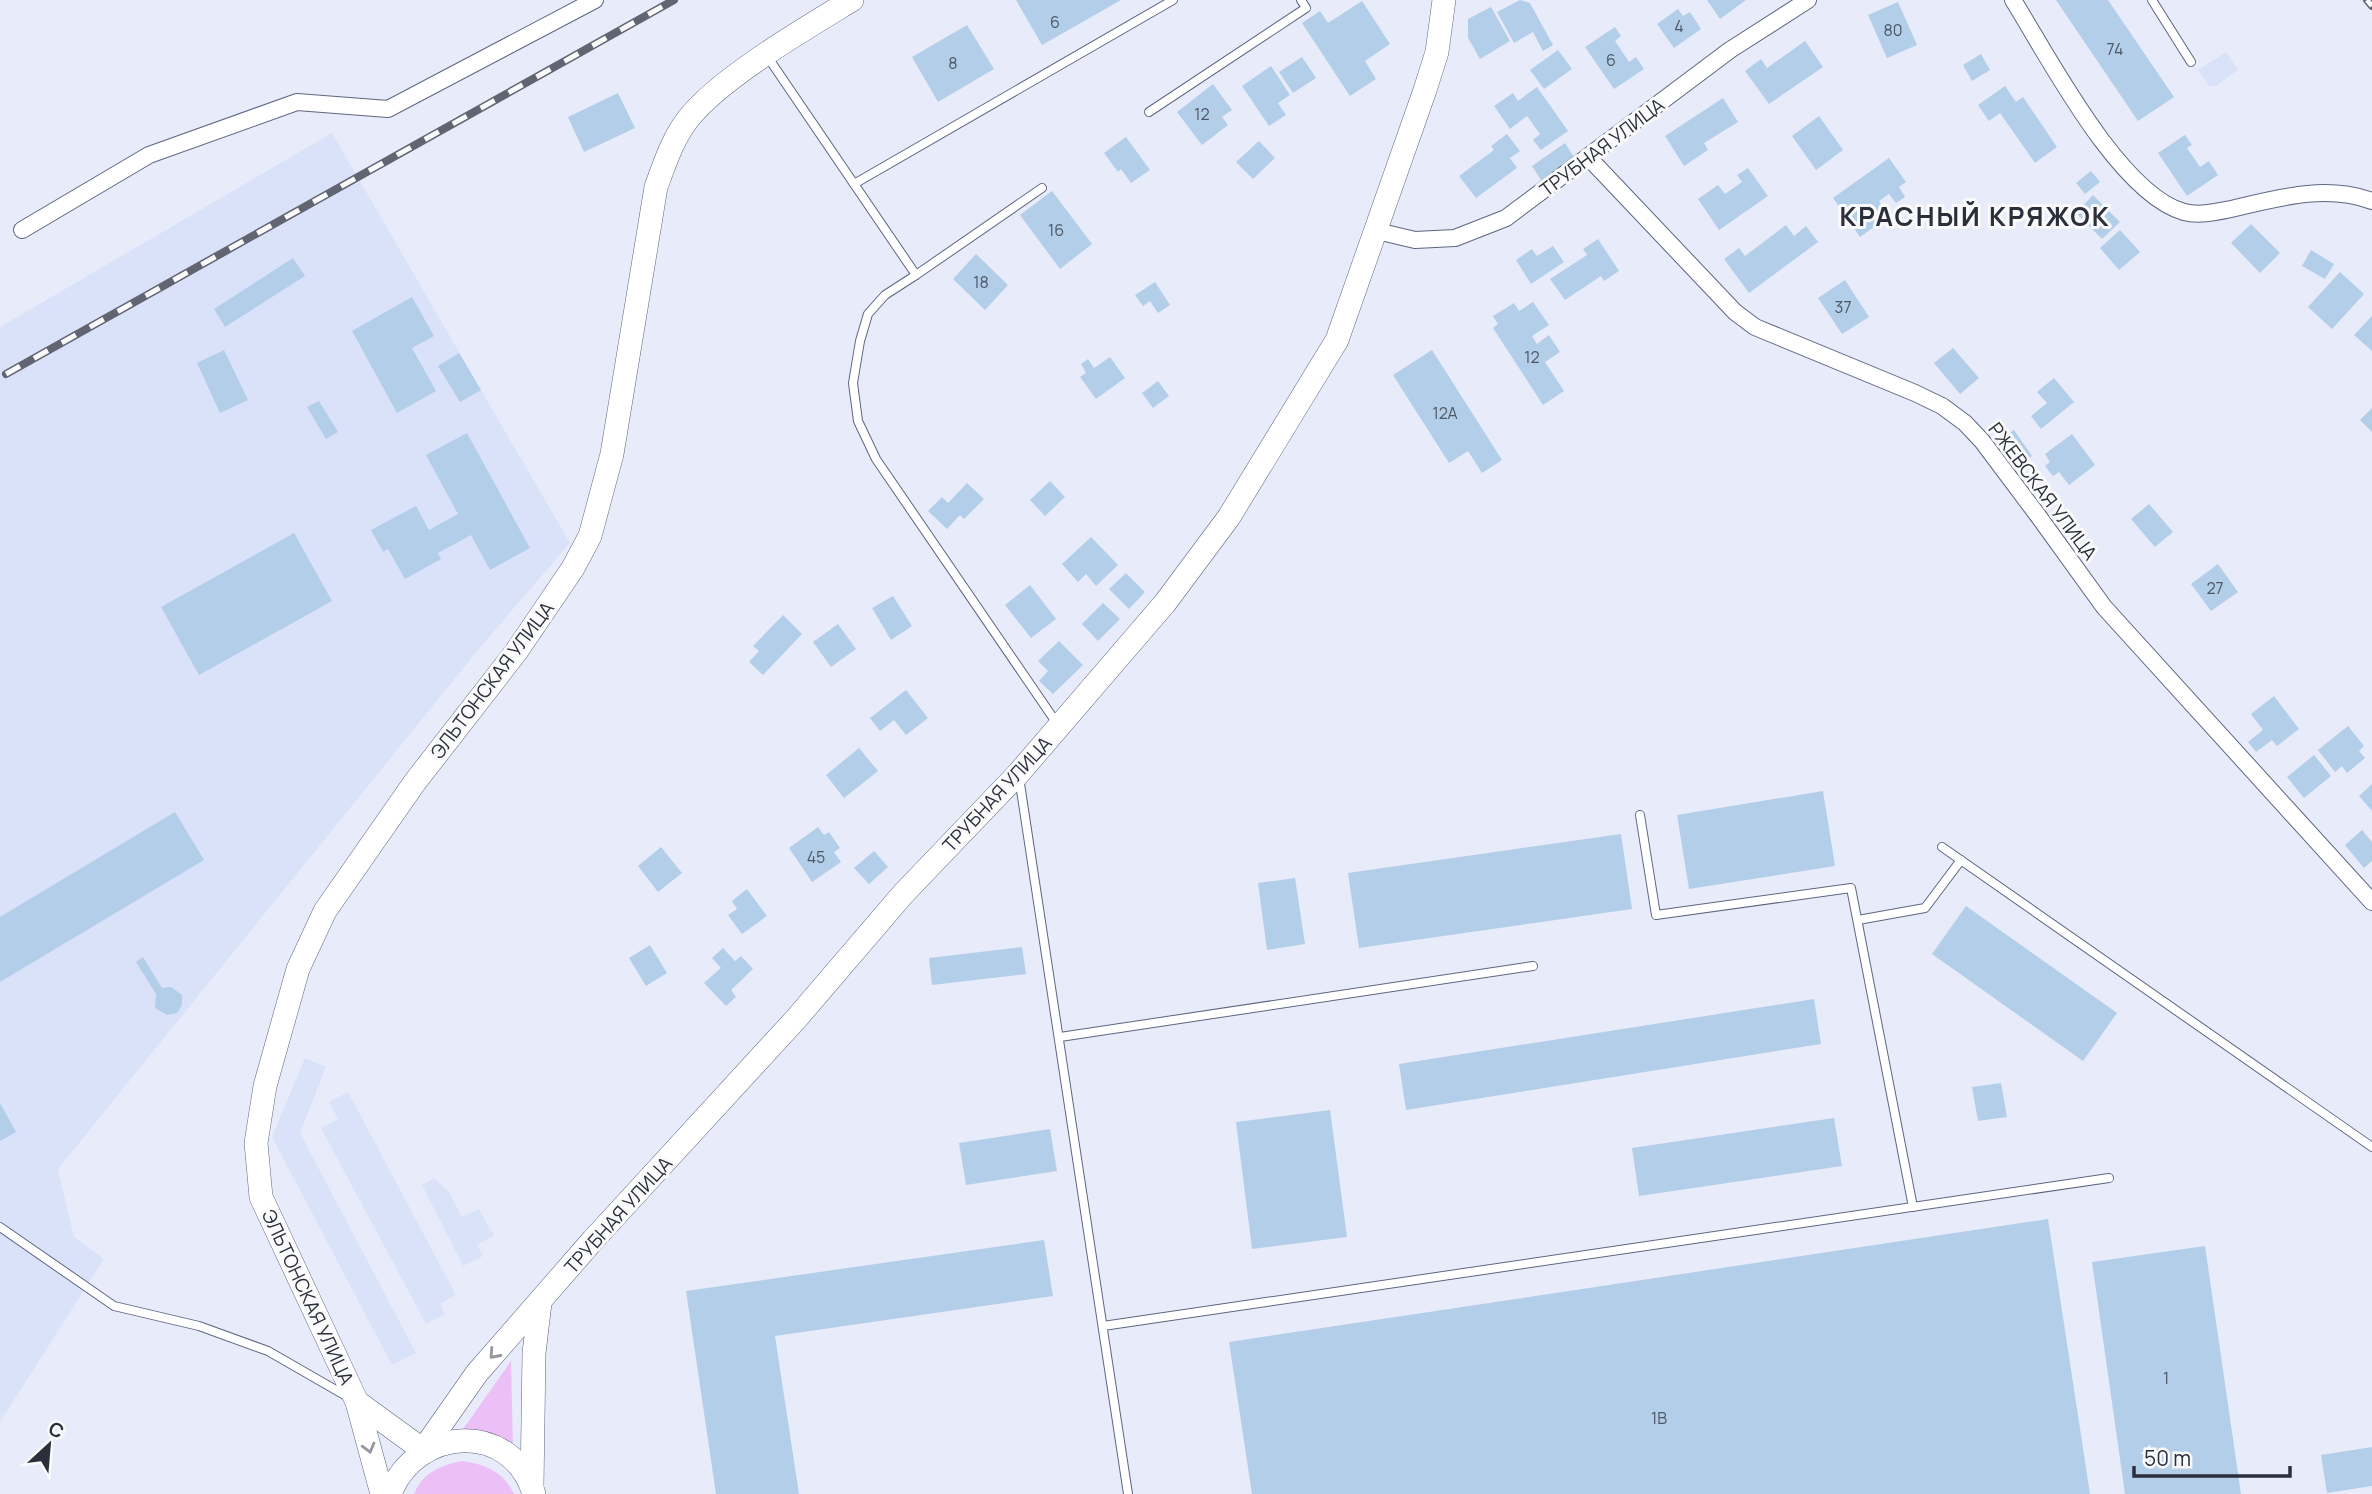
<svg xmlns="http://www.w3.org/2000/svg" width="2372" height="1494" viewBox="0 0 2372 1494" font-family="Manrope,sans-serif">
<rect width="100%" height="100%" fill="#e8ecfa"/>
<!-- built -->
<g fill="#dae2fa">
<path d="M2226,52L2238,70L2216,86H2209L2198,70Z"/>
<path d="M332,133L570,543L478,650L58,1169L74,1237L104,1259L0,1422V327Z"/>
<path d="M305,1058L326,1067L300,1133L416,1353L392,1365L272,1137Z"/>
<path d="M348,1092L456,1295L440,1304L445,1314L426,1324L321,1128L338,1119L329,1102Z"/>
<path d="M434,1178L449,1192L462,1217L479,1209L494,1236L477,1245L483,1256L463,1266L422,1185Z"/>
</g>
<!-- green -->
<g fill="#ecbff7">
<path d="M511,1361L513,1449L461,1432Z"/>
<path d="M462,1461C485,1464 504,1472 514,1494H414C422,1473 441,1465 462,1461Z"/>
</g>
<!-- building -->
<g fill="#b3cee8">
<path d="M1016,0H1121L1042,45Z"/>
<path d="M1520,0L1530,3L1553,45L1543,51L1533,32L1514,43L1497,12Z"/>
<path d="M1707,0H1746L1720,19Z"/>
<path d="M2056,0H2108L2174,97L2138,121Z"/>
<path d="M1362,1L1390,44L1365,61L1376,79L1350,96L1302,23L1320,11L1328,23Z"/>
<path d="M1898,2L1917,45L1887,58L1868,15Z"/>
<path d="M1491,7L1510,41L1480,59L1468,38V19Z"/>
<path d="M1678,9L1683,16L1690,12L1701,29L1674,48L1657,24Z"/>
<path d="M967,25L994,69L938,102L912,57Z"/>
<path d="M1615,27L1621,36L1615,41L1629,62L1636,57L1644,69L1614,89L1585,47Z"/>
<path d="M1805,41L1823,67L1769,104L1745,71L1761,59L1767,68Z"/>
<path d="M1558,50L1572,69L1544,89L1530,70Z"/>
<path d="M1981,54L1990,70L1972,81L1963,65Z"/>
<path d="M1302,57L1316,78L1293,93L1279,72Z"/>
<path d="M1271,66L1290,95L1278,103L1286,115L1269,126L1242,86Z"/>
<path d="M1213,84L1232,110L1222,117L1228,125L1202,145L1177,112Z"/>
<path d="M2005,86L2016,102L2023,97L2057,147L2035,163L2000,113L1989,121L1978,105Z"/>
<path d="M1537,87L1568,131L1541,150L1533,140L1540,134L1527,116L1510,129L1494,106L1513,93L1518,101Z"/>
<path d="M618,93L635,128L584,152L568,117Z"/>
<path d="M1723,98L1738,122L1704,143L1708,150L1684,166L1665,136Z"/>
<path d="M1819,116L1843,150L1816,170L1792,136Z"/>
<path d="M1507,134L1520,151L1510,158L1517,168L1476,198L1459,176L1494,150L1491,146Z"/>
<path d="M2185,135L2192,145L2187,148L2200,167L2209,161L2218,175L2187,196L2158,153Z"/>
<path d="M1126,137L1150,170L1131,183L1121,169L1118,172L1104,153Z"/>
<path d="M1259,141L1275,158L1253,179L1236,162Z"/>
<path d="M1565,143L1574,157L1541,180L1532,166Z"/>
<path d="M1889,158L1906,182L1899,187L1905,197L1896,203L1889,194L1879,201L1889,216L1860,237L1833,198Z"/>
<path d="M1748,168L1768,196L1719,230L1698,199L1718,185L1725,194L1742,182L1737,175Z"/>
<path d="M2091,171L2100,182L2085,194L2076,183Z"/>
<path d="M1052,191L1092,244L1060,269L1020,215Z"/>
<path d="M2093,195L2120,222L2102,239L2076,213Z"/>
<path d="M2251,224L2280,253L2260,273L2231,243Z"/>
<path d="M1786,225L1794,236L1806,226L1818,242L1749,293L1724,259L1739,248L1745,256Z"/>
<path d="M2120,230L2140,252L2119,270L2100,248Z"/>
<path d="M1598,239L1619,271L1604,281L1601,276L1565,300L1550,279L1587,255L1583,249Z"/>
<path d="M1553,246L1564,262L1531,284L1516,260L1532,249L1537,256Z"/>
<path d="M2311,250L2334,264L2325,279L2302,266Z"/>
<path d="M976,254L1008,285L985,310L953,279Z"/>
<path d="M293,258L305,276L225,327L214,309Z"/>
<path d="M2340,272L2364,294L2332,329L2308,307Z"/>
<path d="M1845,280L1869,317L1842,334L1818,298Z"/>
<path d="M1155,282L1170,305L1158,313L1150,301L1143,306L1135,295Z"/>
<path d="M412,297L434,336L412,348L436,391L397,413L352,331Z"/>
<path d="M1533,302L1549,325L1532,336L1537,344L1549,335L1560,352L1545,362L1564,391L1543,405L1493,328L1498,324L1493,316L1514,303L1519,311Z"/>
<path d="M2372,316V351L2354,335Z"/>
<path d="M1953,348L1979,378L1960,394L1934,363Z"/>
<path d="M224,350L248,400L220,413L197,363Z"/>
<path d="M1432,350L1502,460L1482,473L1468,451L1449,463L1393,375Z"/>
<path d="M459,353L481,390L460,402L438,366Z"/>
<path d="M1110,357L1125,378L1096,399L1080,377L1086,373L1081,364L1088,359L1094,368Z"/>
<path d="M2054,378L2074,402L2041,429L2031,416L2047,403L2037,392Z"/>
<path d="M1158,381L1169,396L1153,408L1142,393Z"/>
<path d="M319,401L338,432L326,439L307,407Z"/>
<path d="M2372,408V432L2360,420Z"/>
<path d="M2014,430L2032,456L2016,467L1998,441Z"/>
<path d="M467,433L530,548L490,570L471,535L438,553L441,559L405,579L388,549L383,552L371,530L416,506L429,530L458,514L426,455Z"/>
<path d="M2072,434L2095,465L2069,485L2059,472L2053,476L2045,466L2050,462L2045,454Z"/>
<path d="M1050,481L1065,497L1045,516L1030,500Z"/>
<path d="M967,483L984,499L964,519L960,515L947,529L928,511L942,497L948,503Z"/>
<path d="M2149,504L2173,532L2155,547L2131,519Z"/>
<path d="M294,533L332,601L199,675L161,607Z"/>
<path d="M1091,537L1118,565L1096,586L1086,574L1078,582L1062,564Z"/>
<path d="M2218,564L2238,592L2211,611L2191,584Z"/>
<path d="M1126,573L1145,592L1129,609L1109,589Z"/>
<path d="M1030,585L1056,619L1031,638L1005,605Z"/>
<path d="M893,596L912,626L891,640L872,608Z"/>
<path d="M1103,603L1120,619L1098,641L1082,624Z"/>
<path d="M783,615L802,634L763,675L749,662L759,651L753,646Z"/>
<path d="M838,624L856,649L831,667L813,642Z"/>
<path d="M1059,641L1083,665L1053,694L1039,681L1048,671L1038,661Z"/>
<path d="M906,690L928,718L906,735L894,720L880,731L870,718Z"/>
<path d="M2274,696L2299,729L2277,746L2272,740L2256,752L2248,742L2263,730L2251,714Z"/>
<path d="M2348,726L2364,746L2359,751L2365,758L2347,773L2342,766L2335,772L2318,750Z"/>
<path d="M859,748L878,771L844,798L826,775Z"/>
<path d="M2314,755L2331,776L2304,798L2287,777Z"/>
<path d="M2372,784V811L2359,796Z"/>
<path d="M1823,791L1835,866L1689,889L1677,815Z"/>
<path d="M175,812L204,860L0,982V917Z"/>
<path d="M818,827L824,835L829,832L840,848L834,852L841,862L812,882L789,848Z"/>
<path d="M2362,830L2372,842V861L2364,868L2345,845Z"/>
<path d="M1621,834L1632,909L1359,948L1348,873Z"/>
<path d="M661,847L682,873L658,892L638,866Z"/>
<path d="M874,851L888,867L869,884L854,868Z"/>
<path d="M1295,878L1305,944L1267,950L1258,883Z"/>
<path d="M747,889L767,916L742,934L728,915L737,909L732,901Z"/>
<path d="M1966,906L2117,1013L2083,1061L1932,954Z"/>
<path d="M650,945L667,973L646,986L629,958Z"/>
<path d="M1022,947L1026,974L932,985L929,958Z"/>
<path d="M723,948L735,961L741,956L753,969L731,990L736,997L726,1006L704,983L721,968L712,958Z"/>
<path d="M143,957L162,988L171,987L182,995V1005L177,1013L167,1015L155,1008L156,994L136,962Z"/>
<path d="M1814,999L1821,1044L1406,1110L1399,1064Z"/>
<path d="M2001,1083L2007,1117L1978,1121L1972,1087Z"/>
<path d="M0,1103L16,1132L0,1141Z"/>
<path d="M1330,1110L1347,1237L1252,1249L1236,1122Z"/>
<path d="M1834,1118L1842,1166L1639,1196L1632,1148Z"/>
<path d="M1050,1129L1057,1171L966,1185L959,1143Z"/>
<path d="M2048,1219L2090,1494H1252L1229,1342Z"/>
<path d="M1044,1240L1053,1296L775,1336L799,1494H716L686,1291Z"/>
<path d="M2205,1246L2241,1494H2125L2092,1262Z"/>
<path d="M2372,1447V1486L2327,1493L2321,1455Z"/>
</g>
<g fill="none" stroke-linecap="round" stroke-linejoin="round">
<defs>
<g id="lane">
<path d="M2152,0L2191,62"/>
<path d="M767,56L916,275L1042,188"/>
<path d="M1149,112L1306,8L1301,0"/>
<path d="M854,184L1173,0"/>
<path d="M916,275L885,295L868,314L860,341L853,383L858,421L876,459L1058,725"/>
<path d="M1019,777L1128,1494"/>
<path d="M1640,815L1656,915L1851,888L1913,1207"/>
<path d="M1942,847L2372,1147"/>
<path d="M1858,920L1925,908L1961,860"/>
<path d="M1060,1037L1533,966"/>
<path d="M0,1227L114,1306L199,1326L268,1351L348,1397"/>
<path d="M1103,1326L2109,1178"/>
</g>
<g id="street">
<path d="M2013,0C2048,56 2119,194 2184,212C2199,216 2216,212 2231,209C2278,198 2325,184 2372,201"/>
<path d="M1589,158L1735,312L1755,327L1915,393L1942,406L1965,423L1982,441L2039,517L2104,607L2372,902"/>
<path d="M22,230L149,155L297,102L388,109L595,0"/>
<path d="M1377,231L1415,240L1455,238L1506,218L1730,50L1808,0"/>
</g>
<g id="secondary">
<path d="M357,1402L423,1450"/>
<path d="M423,1450L477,1373L593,1240L796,1019L903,894L1018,774L1165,603L1229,517L1337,340L1425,90L1437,52L1444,0"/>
<path d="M532,1486L534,1353L540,1303"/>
<path d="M382,1494L357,1402L261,1197L256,1143L265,1086L298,969L325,911L415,782L516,652L573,568L590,536L612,454L656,187C665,163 672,140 688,119C720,78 806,28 852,0"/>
<path d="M390,1494C416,1426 512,1420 534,1494"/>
</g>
</defs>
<!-- lane casing -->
<use href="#lane" stroke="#5d6682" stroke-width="10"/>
<!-- street casing -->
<use href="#street" stroke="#5d6682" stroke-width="18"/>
<!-- secondary casing -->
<use href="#secondary" stroke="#5d6682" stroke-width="24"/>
<!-- lane -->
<use href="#lane" stroke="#fff" stroke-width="8"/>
<!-- street -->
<use href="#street" stroke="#fff" stroke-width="16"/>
<!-- secondary -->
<use href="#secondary" stroke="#fff" stroke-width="23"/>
<defs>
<g id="rail">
<path d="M2367,0L2372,6"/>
<path d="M6,374L674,0"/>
</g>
</defs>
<!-- rail casing -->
<use href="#rail" stroke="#616571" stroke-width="8"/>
<!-- rail -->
<use href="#rail" stroke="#fafafa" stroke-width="5" stroke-dasharray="16" stroke-linecap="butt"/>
</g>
<!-- one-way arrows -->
<defs><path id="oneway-chevron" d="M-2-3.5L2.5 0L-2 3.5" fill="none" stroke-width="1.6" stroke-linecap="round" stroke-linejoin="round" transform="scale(1.75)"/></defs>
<g stroke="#95979d">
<use href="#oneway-chevron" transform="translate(494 1354) rotate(132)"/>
<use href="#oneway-chevron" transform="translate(369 1448) rotate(75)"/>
</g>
<g text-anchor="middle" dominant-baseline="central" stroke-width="6" stroke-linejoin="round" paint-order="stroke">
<!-- number labels -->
<g font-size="16" fill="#4d5766">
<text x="1055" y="22">6</text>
<text x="1679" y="26">4</text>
<text x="1893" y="30">80</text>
<text x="2115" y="49">74</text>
<text x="1611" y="60">6</text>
<text x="953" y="63">8</text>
<text x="1202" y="114">12</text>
<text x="1056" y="230">16</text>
<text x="981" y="282">18</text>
<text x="1843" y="307">37</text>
<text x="1532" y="357">12</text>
<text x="1445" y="413">12А</text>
<text x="2215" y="588">27</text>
<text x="816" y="857">45</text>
<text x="2166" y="1378">1</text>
<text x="1659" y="1418">1В</text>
</g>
<!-- street labels -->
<g font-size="19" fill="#2b2f3b" stroke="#fafafa">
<text transform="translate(1602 147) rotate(-37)">ТРУБНАЯ УЛИЦА</text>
<text transform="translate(2043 491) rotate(53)">РЖЕВСКАЯ УЛИЦА</text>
<text transform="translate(492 680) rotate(-53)">ЭЛЬТОНСКАЯ УЛИЦА</text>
<text transform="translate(997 794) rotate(-47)">ТРУБНАЯ УЛИЦА</text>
<text transform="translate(618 1215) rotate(-48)">ТРУБНАЯ УЛИЦА</text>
<text transform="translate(308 1297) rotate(65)">ЭЛЬТОНСКАЯ УЛИЦА</text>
</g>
<!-- district labels -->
<g font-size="26" font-weight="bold" letter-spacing="2" fill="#2b2f3b" stroke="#fafafa">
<text x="1975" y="216">КРАСНЫЙ КРЯЖОК</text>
</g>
</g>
<!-- north arrow -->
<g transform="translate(49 1445) rotate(26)" stroke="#fafafa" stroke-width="5" paint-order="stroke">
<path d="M0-5L12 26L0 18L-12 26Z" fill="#2b2f3b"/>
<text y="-10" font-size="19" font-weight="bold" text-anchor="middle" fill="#2b2f3b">С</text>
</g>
<!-- scale -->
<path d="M2134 1466v10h156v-10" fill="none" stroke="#2b2f3b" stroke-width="3.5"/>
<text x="2144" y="1466" font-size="21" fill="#2b2f3b" stroke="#fafafa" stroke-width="5" paint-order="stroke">50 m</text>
</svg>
